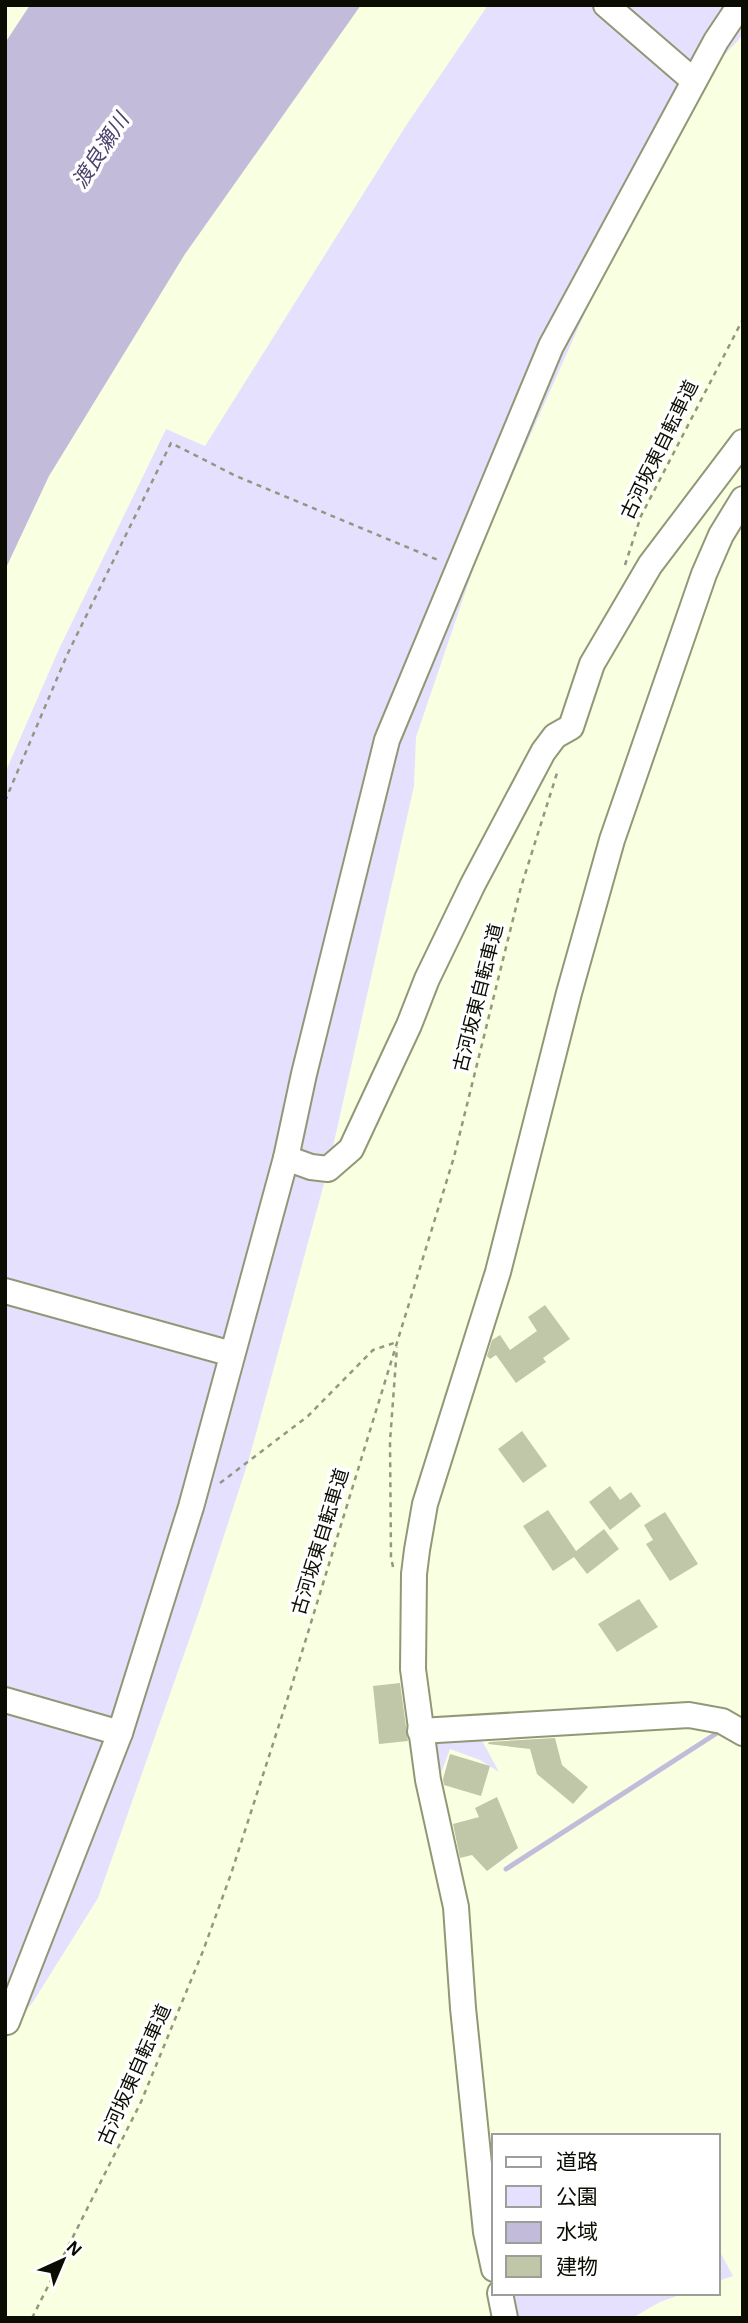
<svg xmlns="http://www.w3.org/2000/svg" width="748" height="2323" viewBox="0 0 748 2323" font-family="'Alegreya Sans','Noto Sans JP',sans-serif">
<rect width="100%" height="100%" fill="#f9ffe1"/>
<!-- green -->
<g fill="#e6e0ff">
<path d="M488,5H743V35L715,65L636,198L481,546L416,737L414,786L328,1169L249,1459L200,1609L98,1898L33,2002L10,2030L5,2044V773L59,649L166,429L205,446L407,124Z"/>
<path d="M437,1736L480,1737L499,1772L480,1760L450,1749L436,1786L428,1745Z"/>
<path d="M718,2248L733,2276L718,2281Z"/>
<path d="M510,2293H685L660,2302L632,2318H517Z"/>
</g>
<!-- water -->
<path fill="#c2bcda" d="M30,5H361L185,254L49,476L5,570V43Z"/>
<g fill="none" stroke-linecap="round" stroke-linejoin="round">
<!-- stream -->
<path stroke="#c2bcda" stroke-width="5" d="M506,1869L717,1733"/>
</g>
<!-- building -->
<g fill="#c0c6a8">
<path d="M545,1305L570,1339L543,1358L546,1362L516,1383L496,1355L490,1359L487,1356L492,1340L500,1335L510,1350L537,1331L528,1317Z"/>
<path d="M522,1431L547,1466L523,1483L498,1449Z"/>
<path d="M610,1486L620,1500L631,1492L641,1506L610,1530L589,1502Z"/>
<path d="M548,1510L576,1551L604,1529L619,1549L587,1574L574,1557L553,1571L523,1526Z"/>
<path d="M665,1512L698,1564L670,1581L646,1544L653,1540L644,1525Z"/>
<path d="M639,1599L658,1627L617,1652L598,1624Z"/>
<path d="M400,1683L408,1741L379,1744L373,1686Z"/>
<path d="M555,1738L562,1765L588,1787L573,1804L537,1774L530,1749L488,1744L489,1742Z"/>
<path d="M450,1754L490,1766L481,1796L444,1785L443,1779Z"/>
<path d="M497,1797L518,1848L487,1871L472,1855L460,1858L453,1824L479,1817L475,1808Z"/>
</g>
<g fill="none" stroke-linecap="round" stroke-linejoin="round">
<defs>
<g id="minor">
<path d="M606,5L694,81"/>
<path d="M286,1158L311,1167L328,1169L351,1149L409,1025L427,979L473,884L543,752L555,736L571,727L592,664L650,565L743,442"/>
<path d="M5,1291L232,1354"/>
<path d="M5,1700L120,1733"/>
<path d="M420,1731L689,1715L722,1721L743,1733"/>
<path d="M7,2022L120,1733L191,1507L286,1158L304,1074L387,740L551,346L716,41L740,5"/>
<path d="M494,2269L486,2232L463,2008L456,1907L428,1780L413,1669L414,1574L417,1550L425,1504L498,1272L569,993L612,840L704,574L721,535L743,499"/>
<path d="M500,2293L505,2318"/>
</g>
</defs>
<!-- minor casing -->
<use href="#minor" stroke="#919876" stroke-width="28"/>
<!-- path -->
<g stroke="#939782" stroke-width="2.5" stroke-dasharray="5 5" stroke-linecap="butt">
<path d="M625,565L641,516L743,319"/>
<path d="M5,801L67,655L171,443L236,476L438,560"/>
<path d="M220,1483L308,1416L373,1350L397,1342"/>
<path d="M393,1567L391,1557L390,1441L397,1347"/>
<path d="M32,2318L141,2102L203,1951L231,1874L290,1691L454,1157L521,887L558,770"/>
</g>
<!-- minor -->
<use href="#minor" stroke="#fff" stroke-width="24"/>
</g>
<g text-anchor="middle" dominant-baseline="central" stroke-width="7" stroke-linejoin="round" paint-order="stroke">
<!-- street labels -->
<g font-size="19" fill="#0b0d03" stroke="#fff">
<text transform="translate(660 450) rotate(-64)">古河坂東自転車道</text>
<text transform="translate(479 998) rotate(-76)">古河坂東自転車道</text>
<text transform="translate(321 1542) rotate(-73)">古河坂東自転車道</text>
<text transform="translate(135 2075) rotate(-66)">古河坂東自転車道</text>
</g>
<!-- water labels -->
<g font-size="21" font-style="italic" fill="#4d426d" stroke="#fff">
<text transform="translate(101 151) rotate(-57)">渡良瀬川</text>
</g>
</g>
<!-- border -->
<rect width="748" height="2323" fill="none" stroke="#0b0d03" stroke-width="14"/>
<!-- legend -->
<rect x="492" y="2134" width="228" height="161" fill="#ffffff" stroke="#9d9e9a" stroke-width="2"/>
<rect x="506" y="2157" width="35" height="10" fill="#ffffff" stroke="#9d9e9a" stroke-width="2"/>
<text x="556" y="2169" font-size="21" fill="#0b0d03">道路</text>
<rect x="506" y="2186" width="35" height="21" fill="#e6e0ff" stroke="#9d9e9a" stroke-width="2"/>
<text x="556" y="2204" font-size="21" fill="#0b0d03">公園</text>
<rect x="506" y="2222" width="35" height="21" fill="#c2bcda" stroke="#9d9e9a" stroke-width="2"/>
<text x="556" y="2239" font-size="21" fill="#0b0d03">水域</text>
<rect x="506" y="2256" width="35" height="21" fill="#c0c6a8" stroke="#9d9e9a" stroke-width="2"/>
<text x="556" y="2274" font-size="21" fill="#0b0d03">建物</text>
<!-- north arrow -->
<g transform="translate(63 2260) rotate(44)" stroke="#ffffff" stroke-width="5" paint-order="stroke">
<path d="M0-5L12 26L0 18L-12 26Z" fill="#0b0d03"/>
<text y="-10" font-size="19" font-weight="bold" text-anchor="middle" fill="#0b0d03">N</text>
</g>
</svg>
